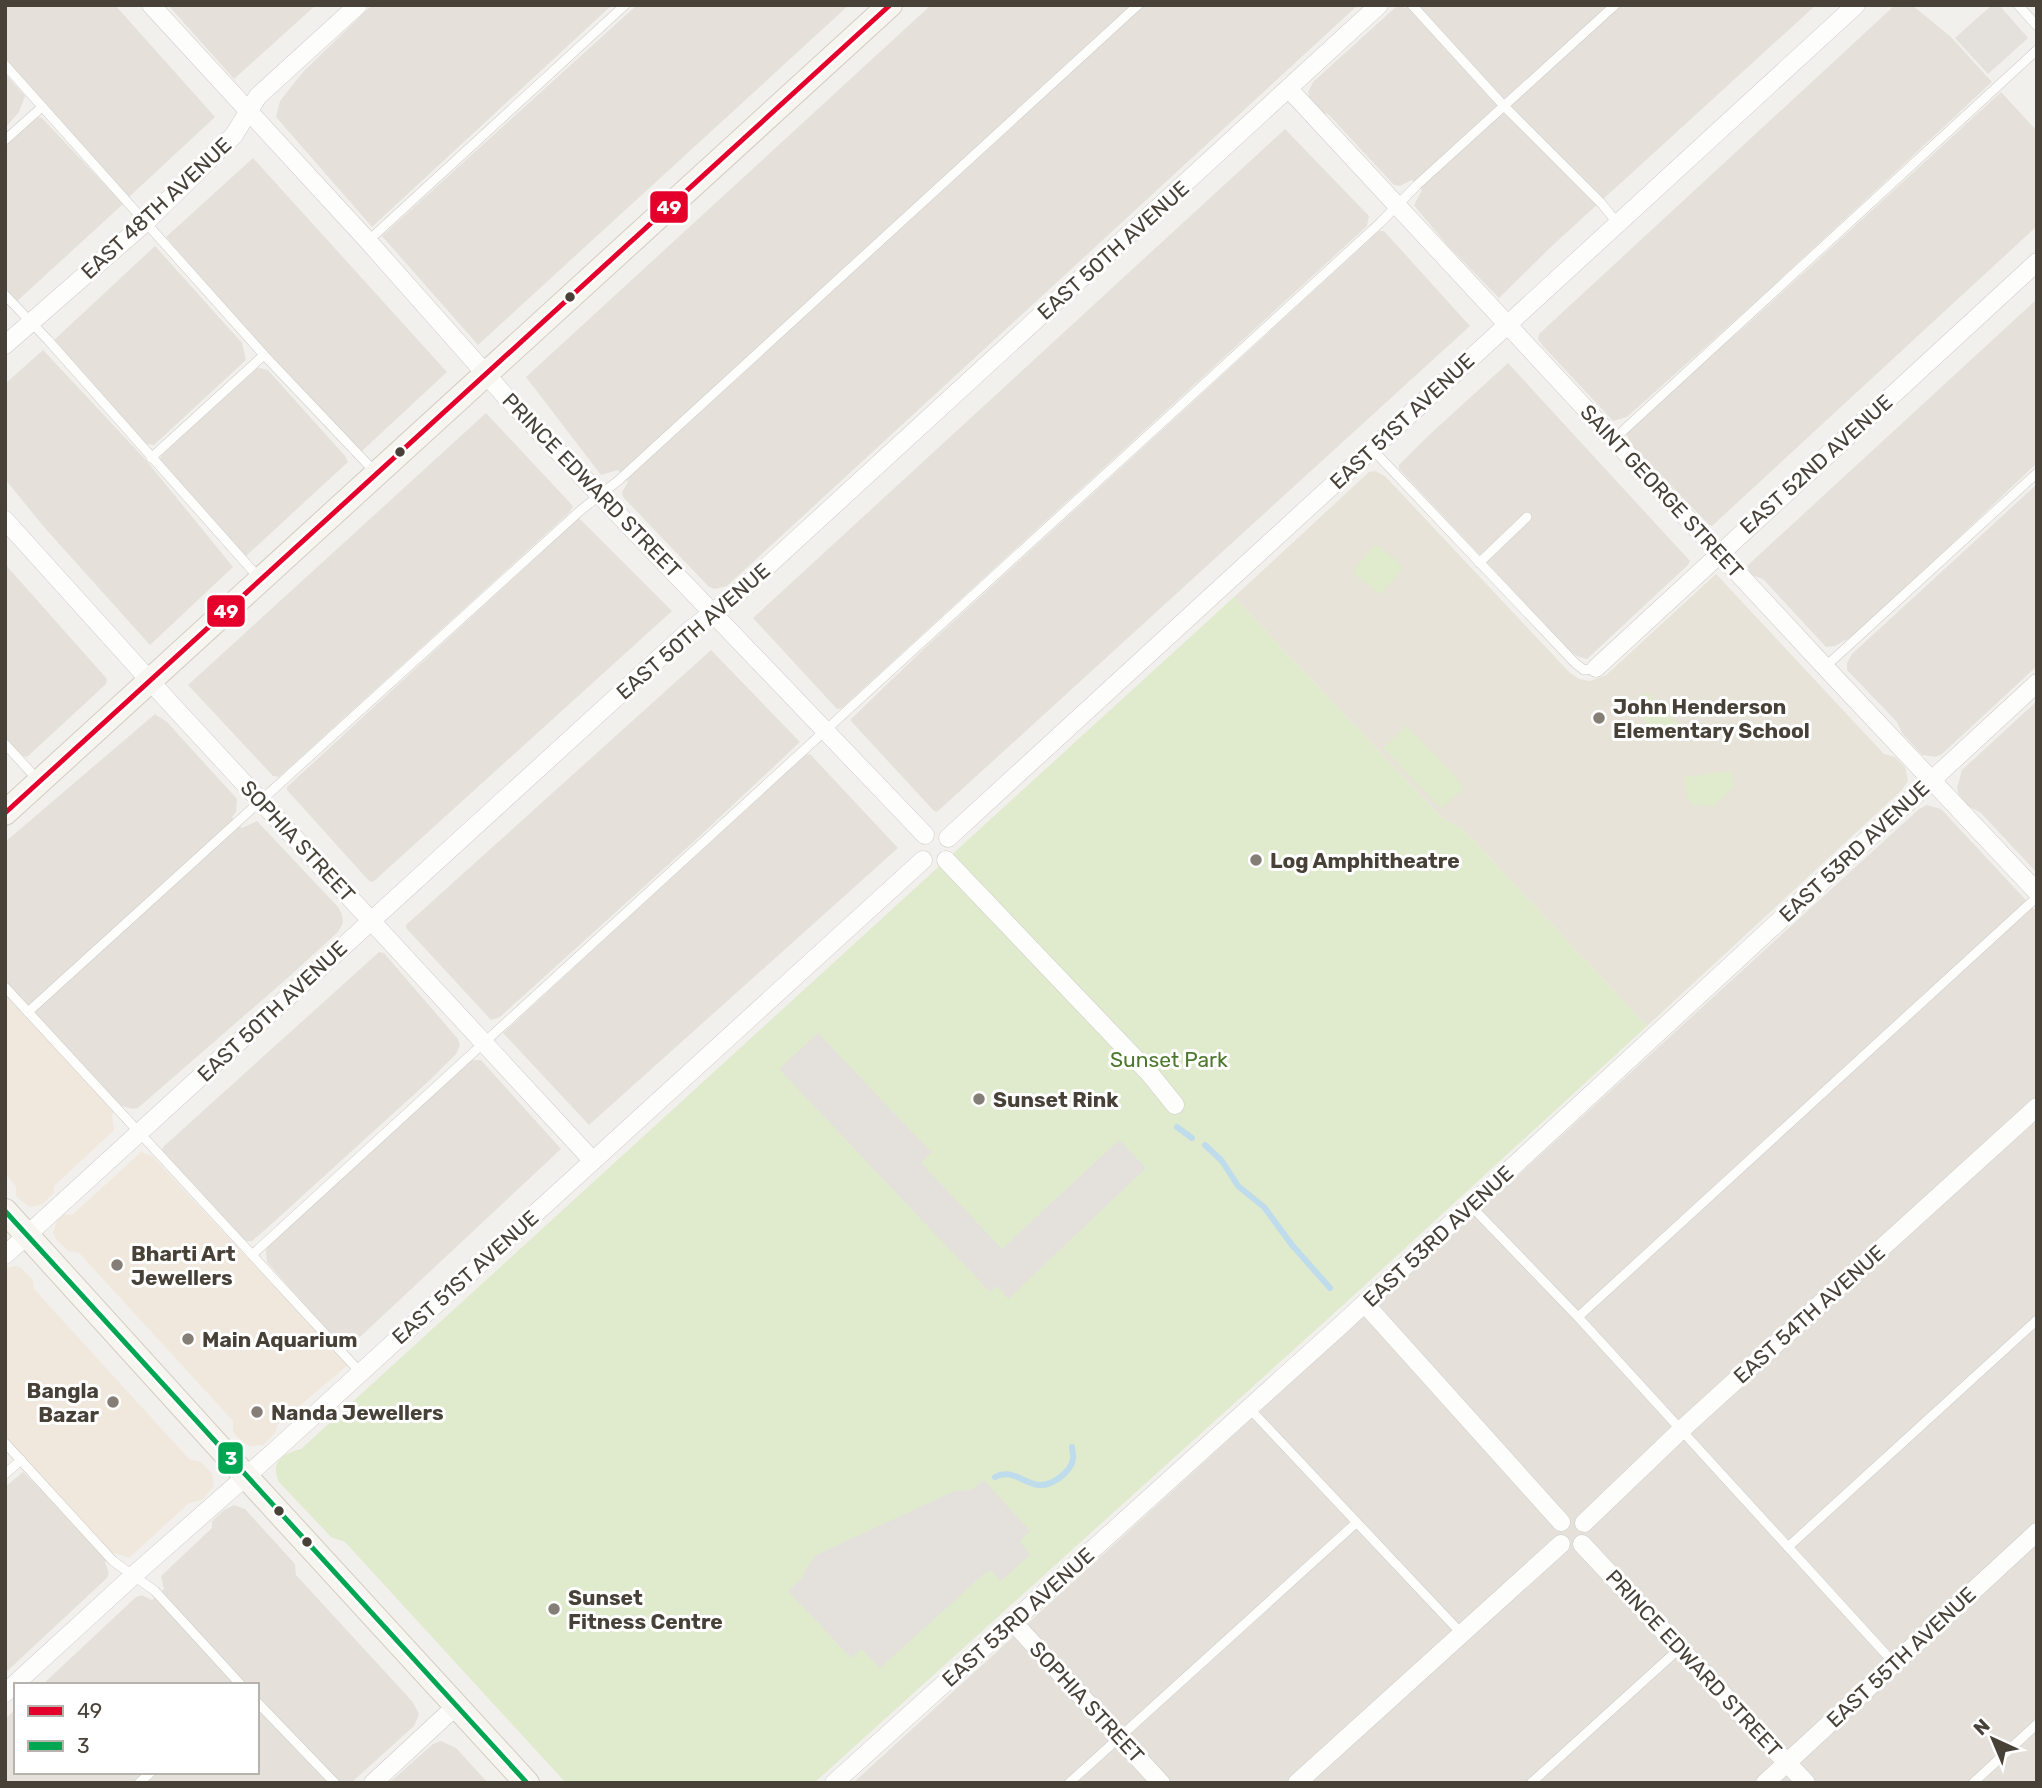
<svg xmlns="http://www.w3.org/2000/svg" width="2042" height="1788" viewBox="0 0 2042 1788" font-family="Rubik,sans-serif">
<rect width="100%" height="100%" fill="#f2f0ec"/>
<!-- residential -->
<g fill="#e5e1da">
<path d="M5,5H115L215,117L129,197L5,62Z"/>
<path d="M168,5H316L234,79Z"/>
<path d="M372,5H612L372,227L276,117L280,101L303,72Z"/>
<path d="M637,5H849L478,345L382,236Z"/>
<path d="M931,5H1138L1020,118L1144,5H1358L727,586L715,589L709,587L623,497L622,492L628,482L618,470L601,475L526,377Z"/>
<path d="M1398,5L1405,8L1409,5H1816L1554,244L1499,298L1448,246L1417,209L1414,205L1422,190L1412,180L1400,186L1394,185L1328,114L1319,112L1310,101L1308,92L1313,82Z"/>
<path d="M1895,5H1912L1951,37L1992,82L1760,298L1627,417L1613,421L1543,346L1538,339L1539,334Z"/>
<path d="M5,74L25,96L19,112L5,128Z"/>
<path d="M2001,92L2037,131V226L1712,526L1709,525L1630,443L1626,432L1645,412L1750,322Z"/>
<path d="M37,117L42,118L123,204L15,303L5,293V146Z"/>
<path d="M1285,129L1369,216L1367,226L842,708L837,709L753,618Z"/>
<path d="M253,158L447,372L362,451H358L253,338L166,237Z"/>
<path d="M1379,231H1384L1470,326L937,812L934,811L850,720L930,643Z"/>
<path d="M155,246L242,343L246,360L154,445L146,444L52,342Z"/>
<path d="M2037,299V463L1873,619L1849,638L1835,646L1826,647L1763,579L1752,575L1747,566Z"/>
<path d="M43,350L145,459L233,567L150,645L44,527L5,479V384Z"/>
<path d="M1508,363L1690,561L1688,565L1587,659L1579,657L1571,652L1399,469V465L1428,436Z"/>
<path d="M260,368L268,370L345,456L348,462L246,556L240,553L159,461L162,455L254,369Z"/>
<path d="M486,413L573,506L570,512L279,777L273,776L188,685Z"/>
<path d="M2037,484V666L1942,754L1935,757L1922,755L1902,733L1897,722L1847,670V663L1852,654Z"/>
<path d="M579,518L672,611L373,882L369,881L287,790V787Z"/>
<path d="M5,564L107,679L106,684L27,757L23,756L5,737Z"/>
<path d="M711,650L800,742L700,836L500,1017L491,1020L406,928V925Z"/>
<path d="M2037,701V873L1981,813L1968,806L1959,795L1957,788L1962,770Z"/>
<path d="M155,714L167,722L237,799L236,812L232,817L237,823L242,828L257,821L338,907L342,914L343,923L338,932L291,975L138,1108L132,1109L122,1106L117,1110L5,987V842Z"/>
<path d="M810,754L898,848L589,1125L503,1033L804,755Z"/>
<path d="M1927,805L1941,809L2037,912V1783H853L1919,809Z"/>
<path d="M379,952L384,953L458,1039L460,1045L456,1054L430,1080L266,1229L252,1241H244L162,1151L163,1147Z"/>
<path d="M473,1060H481L561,1149L345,1351L267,1262L266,1251L269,1244L466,1064Z"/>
<path d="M23,1472L110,1558L105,1562L109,1573L107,1578L5,1673V1487Z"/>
<path d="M234,1505L245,1509L295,1564L296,1575L412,1701L419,1714L414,1726L351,1783H5V1719L16,1709V1772H257V1685H42L136,1597L142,1595L152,1600L164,1589L161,1576L212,1528V1521L224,1510Z"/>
<path d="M441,1741L456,1748L488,1783H389L433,1744Z"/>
</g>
<!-- commercial -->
<g fill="#f1e8dd">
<path d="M5,987L117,1110L112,1115L114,1130L54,1186V1193L42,1204L36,1206L29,1207L16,1196V1186L5,1174Z"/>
<path d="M141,1152L152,1156L348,1365L278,1424L275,1433L263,1445L250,1446L242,1442L233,1432V1421L79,1253L68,1251L56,1239L53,1233L57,1220L64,1214L72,1215Z"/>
<path d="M15,1266L20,1267L33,1280L34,1289L189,1459L201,1462L212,1474L214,1486L202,1500L189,1503L129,1558L114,1553L110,1558L5,1443V1268Z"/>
</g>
<!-- education -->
<path fill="#e8e3d8" d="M1375,471L1385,476L1570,673L1579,679L1590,681L1606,675L1716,574L1884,754L1895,757L1905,767L1908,781L1902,790L1647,1026L1463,829L1441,817L1234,597L1369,472Z"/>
<!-- green -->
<g fill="#e0eacd">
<path d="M1373,546H1379L1401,565L1402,570L1382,593H1378L1354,574V569Z"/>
<path d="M1234,597L1441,817L1463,829L1647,1026L1353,1296L814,1783H566L345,1542L331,1537L279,1482C269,1461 285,1453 301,1449Z"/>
<path d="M1647,692L1679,725L1663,740L1631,708Z"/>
<path d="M1407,725L1465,787L1441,809L1383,748Z"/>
<path d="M1732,771L1734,787L1714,806L1693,805L1685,794L1684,777Z"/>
</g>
<!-- parking -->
<g fill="#e4e1dd">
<path d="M1992,5H1999L2028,38L1988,74L1955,38Z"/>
<path d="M818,1033L931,1152L921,1163L1002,1249L1119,1140L1146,1168L1008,1299L997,1286L990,1292L779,1069Z"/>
<path d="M984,1480L1030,1531L1020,1541L1030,1555L1001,1581L992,1571H987L880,1668L863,1650H860L851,1658L788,1591L801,1579L814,1556L955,1491L972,1490Z"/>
</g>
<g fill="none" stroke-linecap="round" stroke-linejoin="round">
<!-- stream -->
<g stroke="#bfdced" stroke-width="6">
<path d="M1177,1127L1192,1138"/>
<path d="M1205,1145L1222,1161L1238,1186L1264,1207L1292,1245L1330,1288"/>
<path d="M995,1477C1011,1468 1023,1483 1039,1485C1052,1486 1071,1472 1073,1459C1074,1455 1072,1451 1072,1447"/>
</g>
<defs>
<g id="lane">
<path d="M1412,5L1504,106L1602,204L1618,224"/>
<path d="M2018,5L2037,26"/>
<path d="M5,65L264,355L376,473"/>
<path d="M5,140L42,107"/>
<path d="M368,241L625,5"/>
<path d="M5,295L48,340L259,578"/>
<path d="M1614,439L2037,50"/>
<path d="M1372,449L1575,663L1584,670L1596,668"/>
<path d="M151,458L264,355"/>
<path d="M1479,563L1527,517"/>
<path d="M1825,667L2037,473"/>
<path d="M5,744L38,780"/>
<path d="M5,987L360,1372"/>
<path d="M28,1012L581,510L619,480L1138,5"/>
<path d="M1470,1205L1578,1317L1893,1662"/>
<path d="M252,1255L1380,223L1417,185L1615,5"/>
<path d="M1578,1317L2037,897"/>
<path d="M1249,1408L1461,1633"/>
<path d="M5,1443L113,1561L155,1591L241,1685"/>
<path d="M5,1474L21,1460"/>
<path d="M1788,1547L2037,1320"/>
<path d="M257,1702L335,1783"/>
<path d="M139,1783L151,1772"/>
<path d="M1069,1783L1356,1523"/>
<path d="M1531,1783L1680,1648"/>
<path d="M1973,1783L2037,1724"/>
</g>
<g id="street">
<path d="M151,5L368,241L507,398L925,835"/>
<path d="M1289,89L1825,667L2037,892"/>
<path d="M5,345L147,221L234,135L258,96L358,5"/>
<path d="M5,520L170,703L593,1161"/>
<path d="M1596,668L2037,262"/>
<path d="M948,838L1856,5"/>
<path d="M946,860L1150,1074L1175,1105"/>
<path d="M5,1255L689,631L737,594L1379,5"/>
<path d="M1365,1304L1561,1522"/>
<path d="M1584,1523L1680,1431L2037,1107"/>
<path d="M1582,1544L1806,1783"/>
<path d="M1013,1622L1161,1783"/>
<path d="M5,1693L134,1575L278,1448L923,860"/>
<path d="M373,1783L456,1706"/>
<path d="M834,1783L1340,1326L2037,683"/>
<path d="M1297,1783L1561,1544"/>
<path d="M1765,1783L2037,1532"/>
</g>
<g id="secondary">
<path d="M5,813L890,5"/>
<path d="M5,1211L261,1493L527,1783"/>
</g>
</defs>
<!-- lane casing -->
<use href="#lane" stroke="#ceccc8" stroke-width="10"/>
<!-- street casing -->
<use href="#street" stroke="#ceccc8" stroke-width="19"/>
<!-- secondary casing -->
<use href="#secondary" stroke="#d0cdc3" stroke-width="26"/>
<!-- lane -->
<use href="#lane" stroke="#fdfdfc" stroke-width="9"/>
<!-- street -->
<use href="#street" stroke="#fdfdfc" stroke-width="18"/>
<!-- secondary -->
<use href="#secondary" stroke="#f7f5ef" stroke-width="24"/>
<defs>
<path id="bus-1" d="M5,813L890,5"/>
<path id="bus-2" d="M5,1211L527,1783"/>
</defs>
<!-- bus-1 casing -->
<use href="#bus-1" stroke="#fff" stroke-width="10"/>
<!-- bus-2 casing -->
<use href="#bus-2" stroke="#fff" stroke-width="10"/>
<!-- bus-1 -->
<use href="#bus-1" stroke="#e4002b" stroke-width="5"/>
<!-- bus-2 -->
<use href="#bus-2" stroke="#00a651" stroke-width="5"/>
</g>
<!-- markers -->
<g fill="#484138" stroke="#fff" stroke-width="2.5">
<circle cx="570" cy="297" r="6"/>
<circle cx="400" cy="452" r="6"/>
<circle cx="279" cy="1511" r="6"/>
<circle cx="307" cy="1542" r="6"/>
</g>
<g fill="#847e77" stroke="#fff" stroke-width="2.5">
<circle cx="1599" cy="718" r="7"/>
<circle cx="1256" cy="860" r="7"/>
<circle cx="979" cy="1099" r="7"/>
<circle cx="117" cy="1265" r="7"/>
<circle cx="188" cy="1339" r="7"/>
<circle cx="113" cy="1402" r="7"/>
<circle cx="257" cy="1412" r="7"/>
<circle cx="554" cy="1609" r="7"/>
</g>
<g text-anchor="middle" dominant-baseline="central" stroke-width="6" stroke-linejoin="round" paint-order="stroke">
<!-- street labels -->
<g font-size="21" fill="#484138" stroke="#fff">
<text transform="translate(156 208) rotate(-43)">EAST 48TH AVENUE</text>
<text transform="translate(1113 250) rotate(-42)">EAST 50TH AVENUE</text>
<text transform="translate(1402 421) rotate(-43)">EAST 51ST AVENUE</text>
<text transform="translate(1816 464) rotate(-42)">EAST 52ND AVENUE</text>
<text transform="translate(592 485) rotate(46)">PRINCE EDWARD STREET</text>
<text transform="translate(1662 491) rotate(47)">SAINT GEORGE STREET</text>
<text transform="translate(693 631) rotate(-41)">EAST 50TH AVENUE</text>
<text transform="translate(298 841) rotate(47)">SOPHIA STREET</text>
<text transform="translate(1854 851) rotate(-43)">EAST 53RD AVENUE</text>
<text transform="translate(272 1011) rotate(-43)">EAST 50TH AVENUE</text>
<text transform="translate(1438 1236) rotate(-43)">EAST 53RD AVENUE</text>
<text transform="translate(465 1277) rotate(-42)">EAST 51ST AVENUE</text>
<text transform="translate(1809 1314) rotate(-42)">EAST 54TH AVENUE</text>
<text transform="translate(1018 1617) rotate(-42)">EAST 53RD AVENUE</text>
<text transform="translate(1901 1657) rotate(-43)">EAST 55TH AVENUE</text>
<text transform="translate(1694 1663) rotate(47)">PRINCE EDWARD STREET</text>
<text transform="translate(1087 1702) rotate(47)">SOPHIA STREET</text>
</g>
<!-- poi labels -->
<g font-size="21" font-weight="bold" fill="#484138" stroke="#fff" text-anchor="start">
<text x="1613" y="706">John Henderson<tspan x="1613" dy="24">Elementary School</tspan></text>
<text x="1270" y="860">Log Amphitheatre</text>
<text x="993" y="1099">Sunset Rink</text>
<text x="131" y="1253">Bharti Art<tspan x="131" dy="24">Jewellers</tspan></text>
<text x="202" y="1339">Main Aquarium</text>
<text x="99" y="1390" text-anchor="end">Bangla<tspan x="99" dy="24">Bazar</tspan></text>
<text x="271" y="1412">Nanda Jewellers</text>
<text x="568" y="1597">Sunset<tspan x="568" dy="24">Fitness Centre</tspan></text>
</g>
<!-- park labels -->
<g font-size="21" fill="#4c782d" stroke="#fff">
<text x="1169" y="1059">Sunset Park</text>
</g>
</g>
<g stroke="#fff" stroke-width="2.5">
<rect x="649" y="190" width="40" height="34" rx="7" fill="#e4002b"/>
<rect x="206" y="594" width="40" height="34" rx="7" fill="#e4002b"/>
<rect x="217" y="1441" width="27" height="34" rx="7" fill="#00a651"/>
</g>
<g font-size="19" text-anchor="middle" font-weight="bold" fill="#fff">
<text x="669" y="214">49</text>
<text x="226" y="618">49</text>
<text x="231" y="1465">3</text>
</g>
<!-- border -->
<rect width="2042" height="1788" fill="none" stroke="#484138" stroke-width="14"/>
<!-- legend -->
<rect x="14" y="1683" width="245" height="91" fill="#ffffff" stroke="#b6b3af" stroke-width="2"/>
<rect x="28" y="1706" width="35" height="10" fill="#e4002b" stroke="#b6b3af" stroke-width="2"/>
<text x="77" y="1718" font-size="21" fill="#484138">49</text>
<rect x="28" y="1741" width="35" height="10" fill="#00a651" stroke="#b6b3af" stroke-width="2"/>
<text x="77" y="1753" font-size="21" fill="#484138">3</text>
<!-- north arrow -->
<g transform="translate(1993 1739) rotate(316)" stroke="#ffffff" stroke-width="5" paint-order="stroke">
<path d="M0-5L12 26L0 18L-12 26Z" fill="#484138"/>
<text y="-10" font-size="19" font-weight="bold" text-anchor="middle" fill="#484138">N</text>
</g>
</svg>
